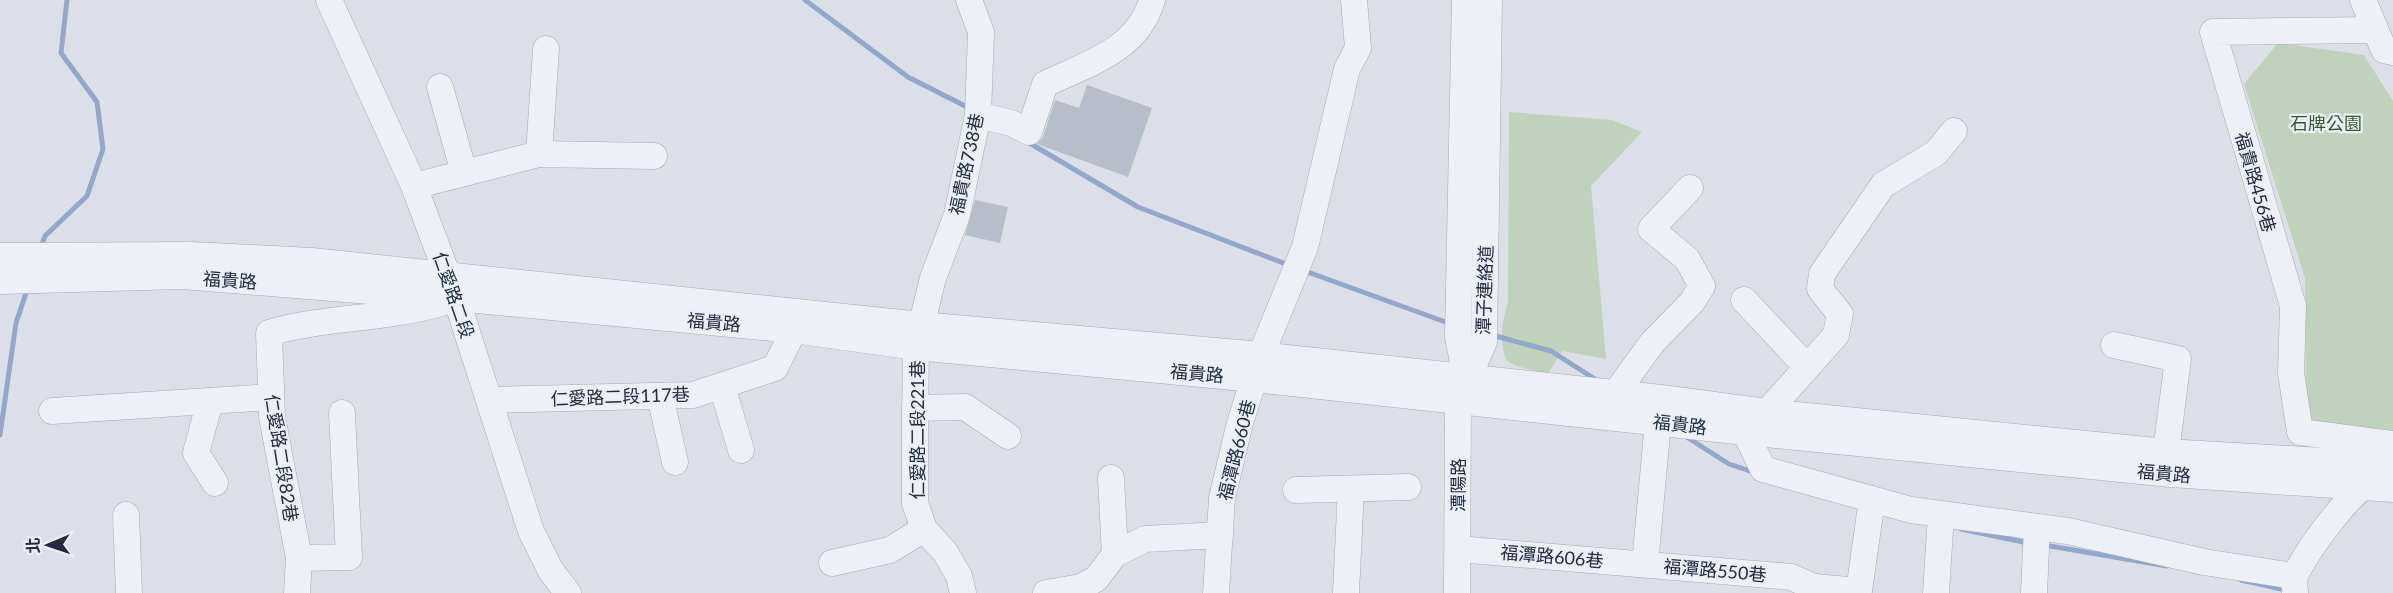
<svg xmlns="http://www.w3.org/2000/svg" width="2393" height="593" viewBox="0 0 2393 593" font-family="Lato,'Noto Sans TC',sans-serif">
<rect width="100%" height="100%" fill="#dcdfe7"/>
<!-- green -->
<g fill="#bfd2bc">
<path d="M2278,43L2364,55L2393,101V431L2306,427L2305,278L2244,84Z"/>
<path d="M1509,112L1612,120L1642,132L1591,186L1606,359L1562,351L1548,374L1516,366L1506,360C1499,338 1502,323 1508,302Z"/>
</g>
<g fill="none" stroke-linecap="round" stroke-linejoin="round">
<!-- stream -->
<g stroke="#93a7cb" stroke-width="5">
<path d="M805,0L908,77L971,109"/>
<path d="M1026,141L1138,207L1291,266"/>
<path d="M40,250L45,236L87,196L103,149L97,102L61,53L67,0"/>
<path d="M1302,270L1451,324"/>
<path d="M1492,335L1551,351L1598,381"/>
<path d="M0,435L16,323L28,287"/>
<path d="M1685,436L1729,464L1756,473"/>
<path d="M1961,529L2028,543"/>
<path d="M2044,545L2167,566"/>
<path d="M2241,580L2281,589"/>
</g>
</g>
<!-- building -->
<g fill="#b8bdca">
<path d="M1087,85L1152,108L1128,177L1037,144L1043,137L1055,100L1079,108Z"/>
<path d="M975,200L1008,207L1000,243L965,235Z"/>
</g>
<g fill="none" stroke-linecap="round" stroke-linejoin="round">
<defs>
<g id="minor">
<path d="M329,0L414,186L456,298L531,531L551,571L568,593"/>
<path d="M1465,0L1458,336L1466,378"/>
<path d="M2363,0L2384,50L2393,52"/>
<path d="M2375,30L2213,32L2293,306L2291,373L2300,432L2393,444"/>
<path d="M440,87L464,173"/>
<path d="M978,115L1011,123L1029,132L1045,84C1087,64 1138,50 1152,0"/>
<path d="M1954,131L1936,153L1883,185L1822,274L1820,289L1840,314L1836,335L1767,412L1745,432L1763,469L1911,510L2068,531L2204,562L2294,576"/>
<path d="M539,154L546,49"/>
<path d="M414,186L539,154L654,156"/>
<path d="M0,256L192,255L312,261L921,325L1261,355L1661,398L1767,412L2166,452L2393,465"/>
<path d="M0,281L182,276L456,298L794,330L916,347L1254,379L1745,432L2171,474L2393,489"/>
<path d="M1744,300L1807,367"/>
<path d="M2114,345L2178,359L2166,452"/>
<path d="M1261,355L1305,247L1347,69L1358,48L1354,0"/>
<path d="M722,386L741,450"/>
<path d="M1615,394L1652,343L1692,302L1702,286L1687,259L1651,229L1690,188"/>
<path d="M660,396L675,462"/>
<path d="M490,400L693,395L775,368L794,330"/>
<path d="M210,401L196,453L215,483"/>
<path d="M915,408L965,407L1008,436"/>
<path d="M52,411L271,397"/>
<path d="M1111,478L1115,554"/>
<path d="M1296,490L1408,487"/>
<path d="M126,515L129,593"/>
<path d="M1458,549L1791,577L1814,587L1859,591L1872,499"/>
<path d="M299,558L349,557L342,413"/>
<path d="M832,563L890,550L924,529"/>
<path d="M1645,564L1658,422"/>
<path d="M297,593L299,558L272,417L269,333C326,316 387,320 444,302"/>
<path d="M963,593L959,576L945,552L924,529L915,503V420L916,347L933,278L957,215L978,115L981,32L969,0"/>
<path d="M1046,593L1081,587L1096,579L1115,554L1145,539L1220,535"/>
<path d="M1216,593L1222,498L1240,423L1254,379"/>
<path d="M1346,593L1351,489"/>
<path d="M1457,593L1458,400L1484,342L1489,0"/>
<path d="M1936,593L1941,515"/>
<path d="M2034,593L2037,527"/>
<path d="M2295,593C2295,587 2293,579 2296,574C2306,553 2349,491 2370,484"/>
</g>
</defs>
<!-- minor casing -->
<use href="#minor" stroke="#a5a9b5" stroke-width="27"/>
<!-- minor -->
<use href="#minor" stroke="#eef0f5" stroke-width="26"/>
</g>
<g text-anchor="middle" dominant-baseline="central" stroke-width="4.5" stroke-linejoin="round" paint-order="stroke">
<!-- park labels -->
<g font-size="18" fill="#335b30" stroke="#ebeef5">
<text x="2326" y="123">石牌公園</text>
</g>
<!-- street labels -->
<g font-size="18" fill="#242a3f" stroke="#ebeef5">
<text transform="translate(966 164) rotate(-78)">福貴路738巷</text>
<text transform="translate(2256 182) rotate(74)">福貴路456巷</text>
<text transform="translate(230 280) rotate(4)">福貴路</text>
<text transform="translate(1484 290) rotate(-88)">潭子連絡道</text>
<text transform="translate(454 295) rotate(71)">仁愛路二段</text>
<text transform="translate(714 322) rotate(5)">福貴路</text>
<text transform="translate(1197 373) rotate(5)">福貴路</text>
<text transform="translate(620 396) rotate(-2)">仁愛路二段117巷</text>
<text transform="translate(1680 424) rotate(7)">福貴路</text>
<text transform="translate(917 430) rotate(-90)">仁愛路二段221巷</text>
<text transform="translate(1236 450) rotate(-76)">福潭路660巷</text>
<text transform="translate(282 458) rotate(81)">仁愛路二段82巷</text>
<text transform="translate(2164 473) rotate(5)">福貴路</text>
<text transform="translate(1458 485) rotate(-90)">潭陽路</text>
<text transform="translate(1552 556) rotate(5)">福潭路606巷</text>
<text transform="translate(1715 570) rotate(5)">福潭路550巷</text>
</g>
</g>
<!-- north arrow -->
<g transform="translate(48 545) rotate(268)" stroke="#ebeef5" stroke-width="4.5" paint-order="stroke">
<path d="M0-4.5L10 22L0 15L-10 22Z" fill="#242a3f"/>
<text y="-9" font-size="16" font-weight="bold" text-anchor="middle" fill="#242a3f">北</text>
</g>
</svg>
